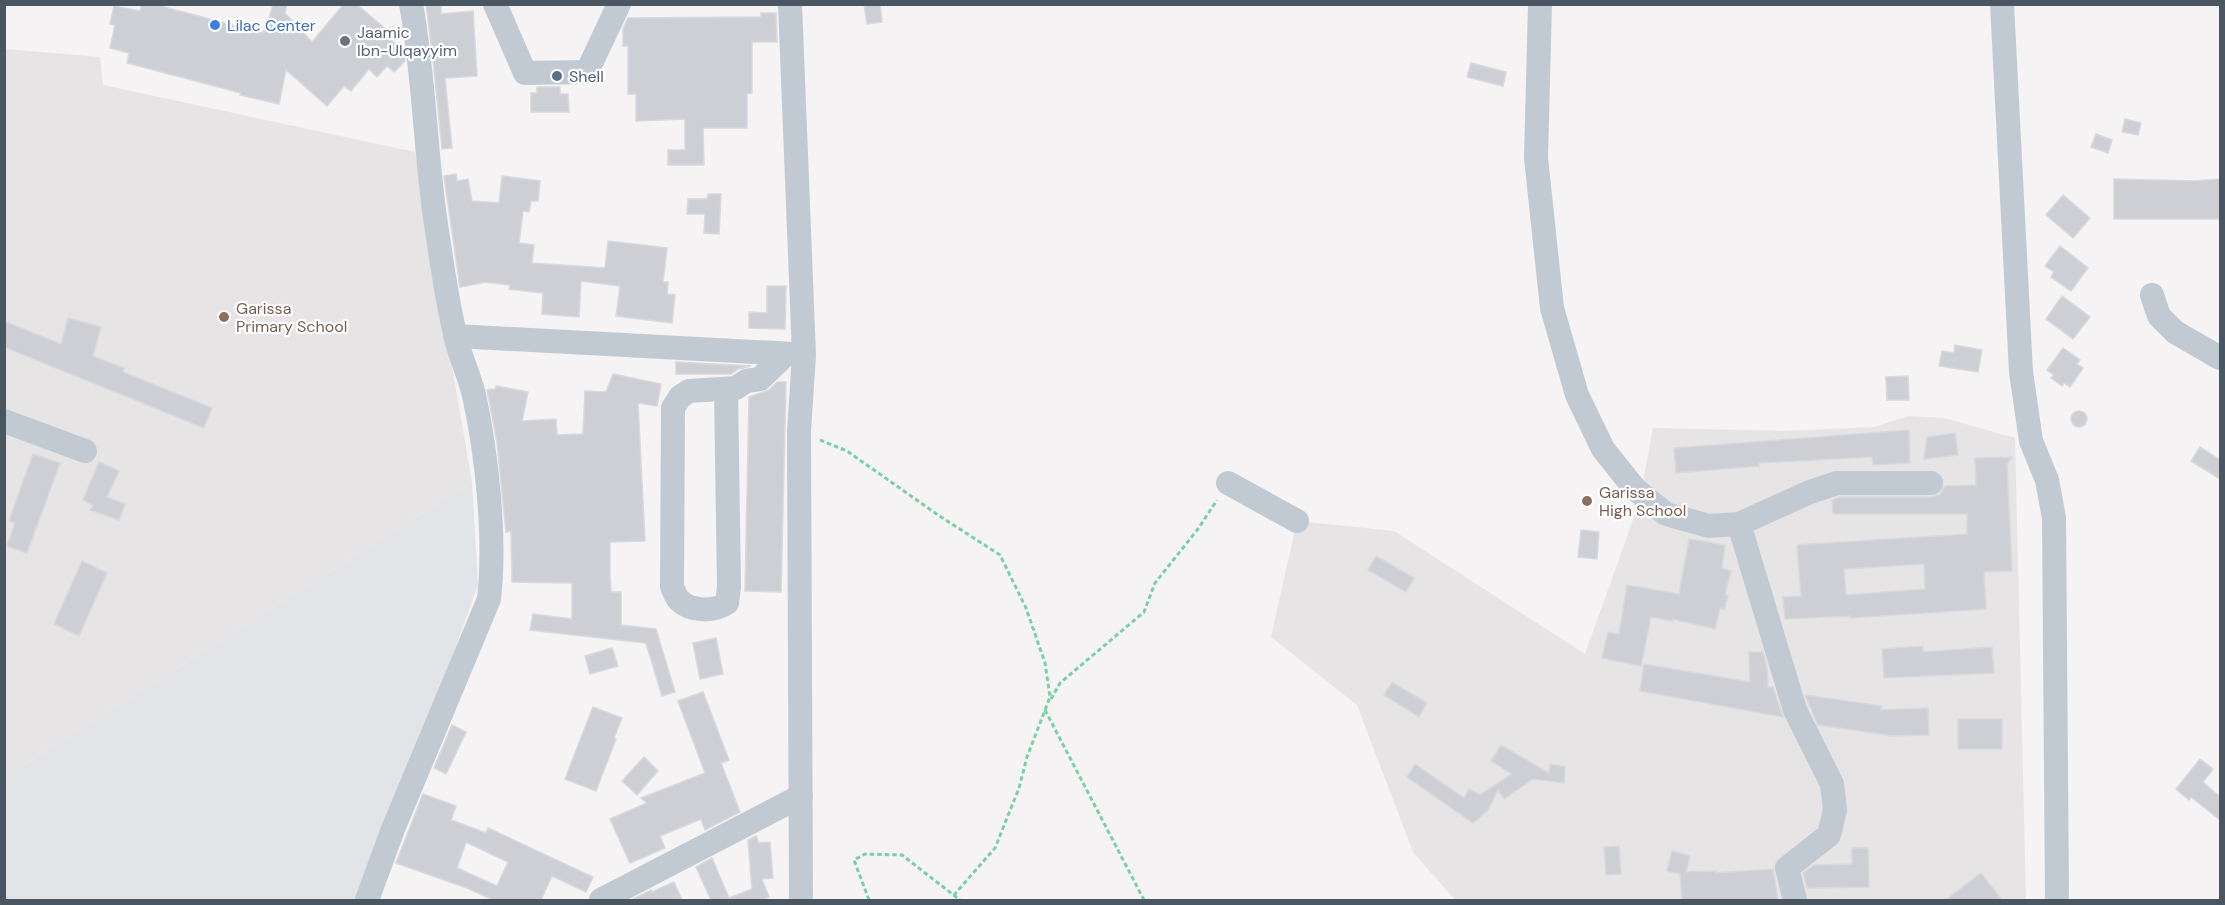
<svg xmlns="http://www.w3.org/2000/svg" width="2225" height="905" viewBox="0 0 2225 905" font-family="'DM Sans',sans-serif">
<rect width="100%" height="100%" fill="#f5f3f3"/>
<!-- education -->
<g fill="#e6e4e5">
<path d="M5,49L100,57L103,85L415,152L472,482L5,777Z"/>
<path d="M1909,416L1944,418L2015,438L2026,900H1455L1413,852L1357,705L1271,637L1297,521L1394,531L1585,654L1639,503L1653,428L1787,431L1874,427Z"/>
</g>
<!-- airport -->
<path fill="#e2e4e7" d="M472,482L478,585L364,900H5V777Z"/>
<!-- building -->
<g fill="#cdcfd5" stroke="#d7d9de" stroke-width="1.5" fill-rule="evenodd">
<path d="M142,4H153L263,33L264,30H266L273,4H287L285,13L312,42L344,4H356L387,30L384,33L404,52L405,61L394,72L387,66L377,77L369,69L351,91L344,86L327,106L286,70L279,104L240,95L241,93L127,63L129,53L110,48L115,25L110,24L114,6L140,11Z"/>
<path d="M426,4H441V14L473,11L477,76L445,78L452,148L442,149L433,59Z"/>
<path d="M864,4H880L882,22L867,24Z"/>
<path d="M761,13H776L777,42H752V93L747,94V128H703L704,165H668V150H685V119L636,121V94H628V46H623V29L628,18L761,17Z"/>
<path d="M1471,63L1506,72L1503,86L1467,77Z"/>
<path d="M537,87H560V94H568L569,112H531V93H537Z"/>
<path d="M2125,119L2141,123L2138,135L2122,132Z"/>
<path d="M2096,134L2112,140L2108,153L2091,147Z"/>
<path d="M456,174L457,181L468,179L472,201L499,203L502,176L540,181L538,201H531L529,212L523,211L519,243L534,245L532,263L605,268L608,241L667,248L663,282H668L667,294L675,295L672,323L616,316L620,286L581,281L579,317L542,314L543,293L509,289L510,285L486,282L460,287L444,176Z"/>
<path d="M2114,179L2194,181L2220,179V219H2114Z"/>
<path d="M708,194H721L719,234L704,233L705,214H687L688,199H707Z"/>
<path d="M2063,195L2090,218L2073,238L2046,215Z"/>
<path d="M2060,246L2088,268L2071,291L2051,277L2054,272L2045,266Z"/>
<path d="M767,286H786L785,329L749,328V312L767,313Z"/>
<path d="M2062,296L2090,317L2073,339L2046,319Z"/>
<path d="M68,318L101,327L93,356L124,368L123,372L212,408L204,428L4,347V321L61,344Z"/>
<path d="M1955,345L1982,350L1978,372L1939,366L1942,351L1954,353Z"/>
<path d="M2063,348L2080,360L2077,364L2083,368L2070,387L2064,383L2062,386L2051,378L2054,375L2047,370Z"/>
<path d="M676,362L751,366L738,369L731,374H676Z"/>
<path d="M613,374L661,384L657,406L638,403L645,541L610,542V575L611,592H621V625L656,629L675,692L662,696L646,643L530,630L533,614L572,619V583L512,582L511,531L506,532L497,442L487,390L496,389V386L528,392L522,421L556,419L557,435L583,434L585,391L606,392Z"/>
<path d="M1908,376L1909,400H1887L1886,377Z"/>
<path d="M777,382H786L781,592L745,591L749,397L769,390Z"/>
<circle cx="2079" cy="419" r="8"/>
<path d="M1909,430L1910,463L1873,465L1872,457L1759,463V466L1676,473L1674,448Z"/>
<path d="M1955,433L1958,455L1924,459L1927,437Z"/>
<path d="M2200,447L2220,460V479L2191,461Z"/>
<path d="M33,454L60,463L27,553L7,546L15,523L9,521Z"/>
<path d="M2012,457L2007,464L2012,571L1984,572L1986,609L1850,618V616L1785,619L1783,597L1801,596L1797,545L1967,534V514H1833L1832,500L1839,497H1932L1939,495L1945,486L1976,485L1975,458ZM1924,564L1925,589L1846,595L1844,569Z"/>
<path d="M99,462L119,471L107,497L125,504L119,520L90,510L93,505L83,500Z"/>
<path d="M1581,530L1599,532L1597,559L1578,557Z"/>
<path d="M1689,539L1725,545L1722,568L1731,571L1725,595L1728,596L1724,609L1720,608L1715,629L1673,619V621L1651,617L1641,666L1602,658L1608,632L1619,634L1627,585L1679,594Z"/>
<path d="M1376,556L1414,578L1406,592L1368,570Z"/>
<path d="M82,561L107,573L79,636L54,624Z"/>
<path d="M716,638L723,674L700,679L693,643Z"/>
<path d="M1923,646V652L1992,647L1994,673L1884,678L1882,649Z"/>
<path d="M612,648L618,666L590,674L585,656Z"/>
<path d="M1749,652H1763L1767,668L1768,687H1773L1783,717L1640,691L1644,664L1750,682Z"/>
<path d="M1392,682L1427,703L1419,717L1384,695Z"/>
<path d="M703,692L729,760L721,763L740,812L705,830L701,819L660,836L665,848L630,863L610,819L647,803L641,798L705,773L678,701Z"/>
<path d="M1805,695L1882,706L1881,710L1928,708L1929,735L1888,736V735L1818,725Z"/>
<path d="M593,707L622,718L614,738L616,739L596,791L565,779Z"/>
<rect x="1958" y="719" width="44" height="30"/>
<path d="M452,725L466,732L446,774L434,768Z"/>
<path d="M1501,745L1549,773L1550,764L1565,767L1564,783L1533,779L1504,799L1498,790L1488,810L1473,823L1407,777L1415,764L1464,798L1469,789L1480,795L1512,774L1491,761Z"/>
<path d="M644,757L658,771L637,795L622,781Z"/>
<path d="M2200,759L2213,769L2203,782L2220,797V820L2191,797L2189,800L2176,789Z"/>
<path d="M423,794L456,806L451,820L486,833L488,828L593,877L586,892L552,876L541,900H490L491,899L467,888L396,863ZM466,842L508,862L497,886L457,868Z"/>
<path d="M756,836L759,843L770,842L773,878L762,879L769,897L761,900H711L696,867L712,858L729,898L752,889L748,840Z"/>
<path d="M1619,846L1621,874L1606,875L1604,847Z"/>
<path d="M1852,848H1868L1869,887L1807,888L1803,873L1814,865L1852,864Z"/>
<path d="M1672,851L1690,856L1686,872L1716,871V873L1773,869L1778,900H1682L1680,874L1667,871Z"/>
<path d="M1981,873L2002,900H1946Z"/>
<path d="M674,882L682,900H631L651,890L652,892Z"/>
</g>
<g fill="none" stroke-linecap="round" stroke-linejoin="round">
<!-- path -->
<g stroke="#7ad0a6" stroke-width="3" stroke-dasharray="4.5 3" stroke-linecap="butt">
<path d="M820,440L847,451L938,515L1000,555L1026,608L1045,663L1050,697L1027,757L1019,788L995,848L954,895"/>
<path d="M1051,699L1060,683L1144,612L1155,583L1198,529L1217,500"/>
<path d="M1045,710L1144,900"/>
<path d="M869,900L854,860L865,854L902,855L960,900"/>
</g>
<!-- minor -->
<g stroke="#c1cad2" stroke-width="24">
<path d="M495,4L525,73L587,72L619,4"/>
<path d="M790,4L804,355L799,431L801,900"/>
<path d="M1540,4L1536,158L1552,308L1577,395L1603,449L1635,489L1666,514L1709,526L1739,524L1810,492L1837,483H1931"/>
<path d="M2002,4L2021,372L2031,441L2047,480L2054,518L2057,900"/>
<path d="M2152,295L2159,316L2175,332L2220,358"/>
<path d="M455,336L794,354"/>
<path d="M726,390L729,587L727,603C714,612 691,612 679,600C676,597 674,591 672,587L673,408L680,397L689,391L736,388L746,381L760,379L786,354"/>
<path d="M4,421L85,451"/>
<path d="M1228,483L1297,521"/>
<path d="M1739,524L1795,710L1832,784L1835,810L1829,835L1787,868L1795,900"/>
<path d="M367,900L393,829L489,599C496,539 487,455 474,395C469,374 459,355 455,334C447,300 442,265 437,231C425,156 425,79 411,4"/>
<path d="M601,900L801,796"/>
</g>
</g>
<!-- markers -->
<circle fill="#3f7fe0" stroke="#fff" stroke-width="2" cx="215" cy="25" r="6"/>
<circle fill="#6b7280" stroke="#fff" stroke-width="2" cx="345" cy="41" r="6"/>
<circle fill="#5c6f8a" stroke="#fff" stroke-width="2" cx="557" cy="76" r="6"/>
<g fill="#8d6e63" stroke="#fff" stroke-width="2">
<circle cx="224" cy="317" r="6"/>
<circle cx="1587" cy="501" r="6"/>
</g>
<g text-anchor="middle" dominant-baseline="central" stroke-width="4.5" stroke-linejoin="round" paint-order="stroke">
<!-- shop labels -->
<g font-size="16" fill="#366cbe" stroke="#fff" text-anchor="start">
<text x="227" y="25">Lilac Center</text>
</g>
<!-- worship labels -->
<g font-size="16" fill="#5b616d" stroke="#fff" text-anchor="start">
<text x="357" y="32">Jaamic<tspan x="357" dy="18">Ibn-Ulqayyim</tspan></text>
</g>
<!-- service labels -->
<g font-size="16" fill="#4e5e75" stroke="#fff" text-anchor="start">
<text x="569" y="76">Shell</text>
</g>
<!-- education labels -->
<g font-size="16" fill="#785e54" stroke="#fff" text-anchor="start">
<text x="236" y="308">Garissa<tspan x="236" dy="18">Primary School</tspan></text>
<text x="1599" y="492">Garissa<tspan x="1599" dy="18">High School</tspan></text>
</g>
</g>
<!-- border -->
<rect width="2225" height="905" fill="none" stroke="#4a5661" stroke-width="12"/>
</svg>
